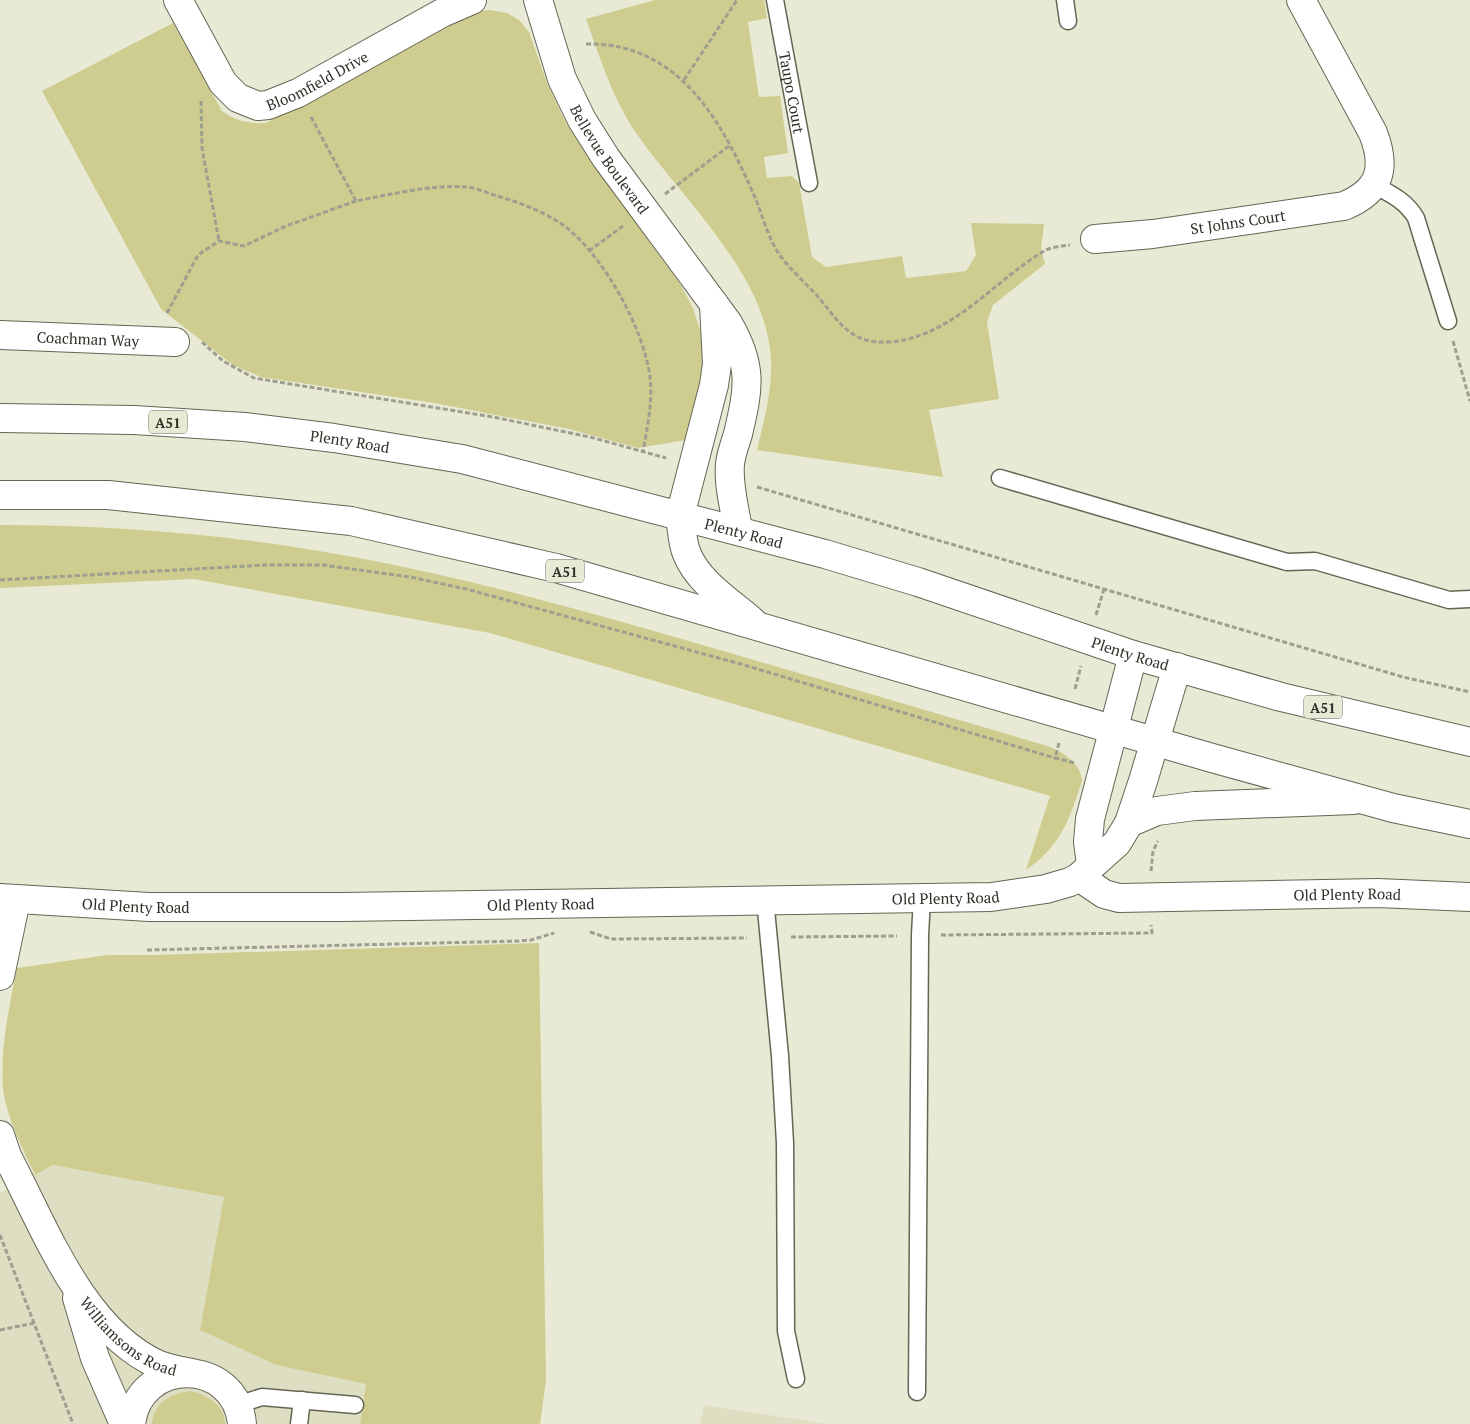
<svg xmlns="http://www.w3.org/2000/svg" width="1470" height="1424" viewBox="0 0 1470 1424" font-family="'PT Serif',serif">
<rect width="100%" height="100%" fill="#e9ead5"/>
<!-- built -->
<g fill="#dedec3">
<path d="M53,1165L225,1197L200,1330L276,1365L366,1384L360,1424H0V1193Z"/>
<path d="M704,1405L827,1424H700Z"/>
</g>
<!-- green -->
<g fill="#cecd8f">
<path d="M655,0H764L767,18L748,22L759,97L780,96L788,153L764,157L767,178L792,176L799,183L812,257L826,267L902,256L906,278L966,271L976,255L971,223L1044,224L1041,249L1045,264L993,305L987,322L999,399L929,410L943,477L757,450C763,425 770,399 771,372C775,279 680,199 632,127C611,94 599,55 586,19Z"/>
<path d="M490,10L507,13L519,20L529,32L547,83L565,121L587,156L680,284L693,308L702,337L705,369L686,440L638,448L569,429L434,403L261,377L233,365L161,309L42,91L173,23L222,111C236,121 248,124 266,123L462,18L477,11Z"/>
<path d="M0,525C105,525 210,533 313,550C449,572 581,610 713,648C826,681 939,714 1051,747C1065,754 1081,764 1082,781C1069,820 1061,846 1026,870L1050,796L490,633L194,579L0,588Z"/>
<path d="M539,943L546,1380L540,1424H360L366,1384L276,1365L200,1330L224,1197L53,1165L35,1175C22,1147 7,1119 3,1089C0,1048 9,1008 17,968L107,955H155Z"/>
<path d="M190,1391C207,1395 224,1404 225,1424H152C153,1403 172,1393 190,1391Z"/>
</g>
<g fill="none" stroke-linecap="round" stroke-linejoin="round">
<defs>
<g id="lane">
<path id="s1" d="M775,0L809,183"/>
<path d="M1065,0L1068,21"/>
<path d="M1374,185C1391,194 1406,201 1416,218L1448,321"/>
<path d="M1000,478L1287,562L1315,561L1449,600L1470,599"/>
<path d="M765,899L780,1056L785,1143L786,1331L796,1379"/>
<path d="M917,1392L920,935L922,898"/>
<path d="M237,1405L262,1397L355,1405"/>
<path d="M299,1424L302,1400"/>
</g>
<g id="street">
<path id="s2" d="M178,0L223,83L238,98L258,106L268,105L298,93L442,13L472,0"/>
<path id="s3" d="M538,0L562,79L582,120L606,158L728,323C753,366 749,387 738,434C735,444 731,454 730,464C728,486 735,509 738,530"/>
<path id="s4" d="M1095,239L1153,234L1344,206C1380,191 1387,169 1373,133L1301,0"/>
<path id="s5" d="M0,335L175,342"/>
<path d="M680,516L714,385L717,364L714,304"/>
<path d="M1129,823L1157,811L1195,806L1354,800"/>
<path d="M1091,865L1088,842L1090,819L1133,655"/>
<path id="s6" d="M1079,877L1104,894L1119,898L1378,893L1470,897"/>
<path id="s7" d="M0,898L149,907H342L991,897L1046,889L1070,882L1079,877L1117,843L1129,823L1143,781L1177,667"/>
<path d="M0,976L16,900"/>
<path id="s8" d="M0,1135L7,1156C44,1226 82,1331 159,1365C169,1369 181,1371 192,1373"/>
<path d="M77,1298L95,1358L124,1424"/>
<path d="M131,1424C139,1356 236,1357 242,1424"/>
</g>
<g id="highway">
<path id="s9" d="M0,418L134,420L245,427L334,438L462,459L825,554L918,582L1133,655L1281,697L1470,742"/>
<path d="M0,495H108L351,521L556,568L1212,758L1393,808L1470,824"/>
<path d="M680,516C682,528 682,543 687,554C698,582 730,602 752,621"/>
</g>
</defs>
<!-- lane casing -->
<use href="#lane" stroke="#656554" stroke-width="19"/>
<!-- street casing -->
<use href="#street" stroke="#656554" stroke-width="30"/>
<!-- highway casing -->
<use href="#highway" stroke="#656554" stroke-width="30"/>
<!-- path -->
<g stroke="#9e9f8f" stroke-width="3" stroke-dasharray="5 2.5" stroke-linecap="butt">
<path d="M586,44C681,42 724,125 757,202C763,218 768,236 777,251C788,268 806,283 820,299C841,325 852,344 889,342C951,338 995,280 1044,251C1051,247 1062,246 1070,245"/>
<path d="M684,80L737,0"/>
<path d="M201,101L202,148L219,241"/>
<path d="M311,117L356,201C387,195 434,184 465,187C474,187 485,192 494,195C518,202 543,211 563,225C603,254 644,329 650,377C653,402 647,428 643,452"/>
<path d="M665,194L729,146"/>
<path d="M589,251L623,226"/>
<path d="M167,313L198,255L219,241L244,246L286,226L356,201"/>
<path d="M1453,341L1470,401"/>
<path d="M202,342L223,361L254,378L493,417L590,437L666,458"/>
<path d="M757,487L1403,677L1470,692"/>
<path d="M0,580L265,565H323L410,577L466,589L744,665L1055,758"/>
<path d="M1096,615L1104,589"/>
<path d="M1075,689L1081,666"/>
<path d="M1059,743L1055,758L1075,763"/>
<path d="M1151,871L1153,851L1158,841"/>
<path d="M590,932L611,939L747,938"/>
<path d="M941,935L1152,933L1151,925"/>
<path d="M791,937L897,936"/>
<path d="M147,950L519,941L531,940L554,933"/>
<path d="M0,1235L73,1424"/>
<path d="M0,1330L35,1323"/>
</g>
<!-- lane -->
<use href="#lane" stroke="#fff" stroke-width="16"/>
<!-- street -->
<use href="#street" stroke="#fff" stroke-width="28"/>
<!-- highway -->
<use href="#highway" stroke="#fff" stroke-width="28"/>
</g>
<g text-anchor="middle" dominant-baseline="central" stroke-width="5" stroke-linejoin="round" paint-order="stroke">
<!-- shield labels -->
<g fill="#e9ead5" stroke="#68685c" stroke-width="1">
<rect x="149" y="410.5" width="38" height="23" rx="4"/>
<rect x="546" y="559.5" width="38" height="23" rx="4"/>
<rect x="1304" y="695.5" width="38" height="23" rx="4"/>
</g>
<g font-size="14" font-weight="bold" fill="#303028">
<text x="168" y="422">A51</text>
<text x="565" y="571">A51</text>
<text x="1323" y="707">A51</text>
</g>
<!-- street labels -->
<g font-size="15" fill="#303028" stroke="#e9ead5">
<text stroke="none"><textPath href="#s2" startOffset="202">Bloomfield Drive</textPath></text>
<text stroke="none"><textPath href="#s1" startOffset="94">Taupo Court</textPath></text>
<text stroke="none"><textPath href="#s3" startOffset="176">Bellevue Boulevard</textPath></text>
<text stroke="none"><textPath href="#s4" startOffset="144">St Johns Court</textPath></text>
<text stroke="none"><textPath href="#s5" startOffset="88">Coachman Way</textPath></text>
<text stroke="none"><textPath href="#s9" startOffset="351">Plenty Road</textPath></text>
<text stroke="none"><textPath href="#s9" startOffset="756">Plenty Road</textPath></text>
<text stroke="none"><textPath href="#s9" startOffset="1161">Plenty Road</textPath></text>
<text stroke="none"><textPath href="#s6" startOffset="274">Old Plenty Road</textPath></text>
<text stroke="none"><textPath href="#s7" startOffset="946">Old Plenty Road</textPath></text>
<text stroke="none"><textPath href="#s7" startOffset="541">Old Plenty Road</textPath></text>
<text stroke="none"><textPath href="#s7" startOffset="136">Old Plenty Road</textPath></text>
<text stroke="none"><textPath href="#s8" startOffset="244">Williamsons Road</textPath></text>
</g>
</g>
</svg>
